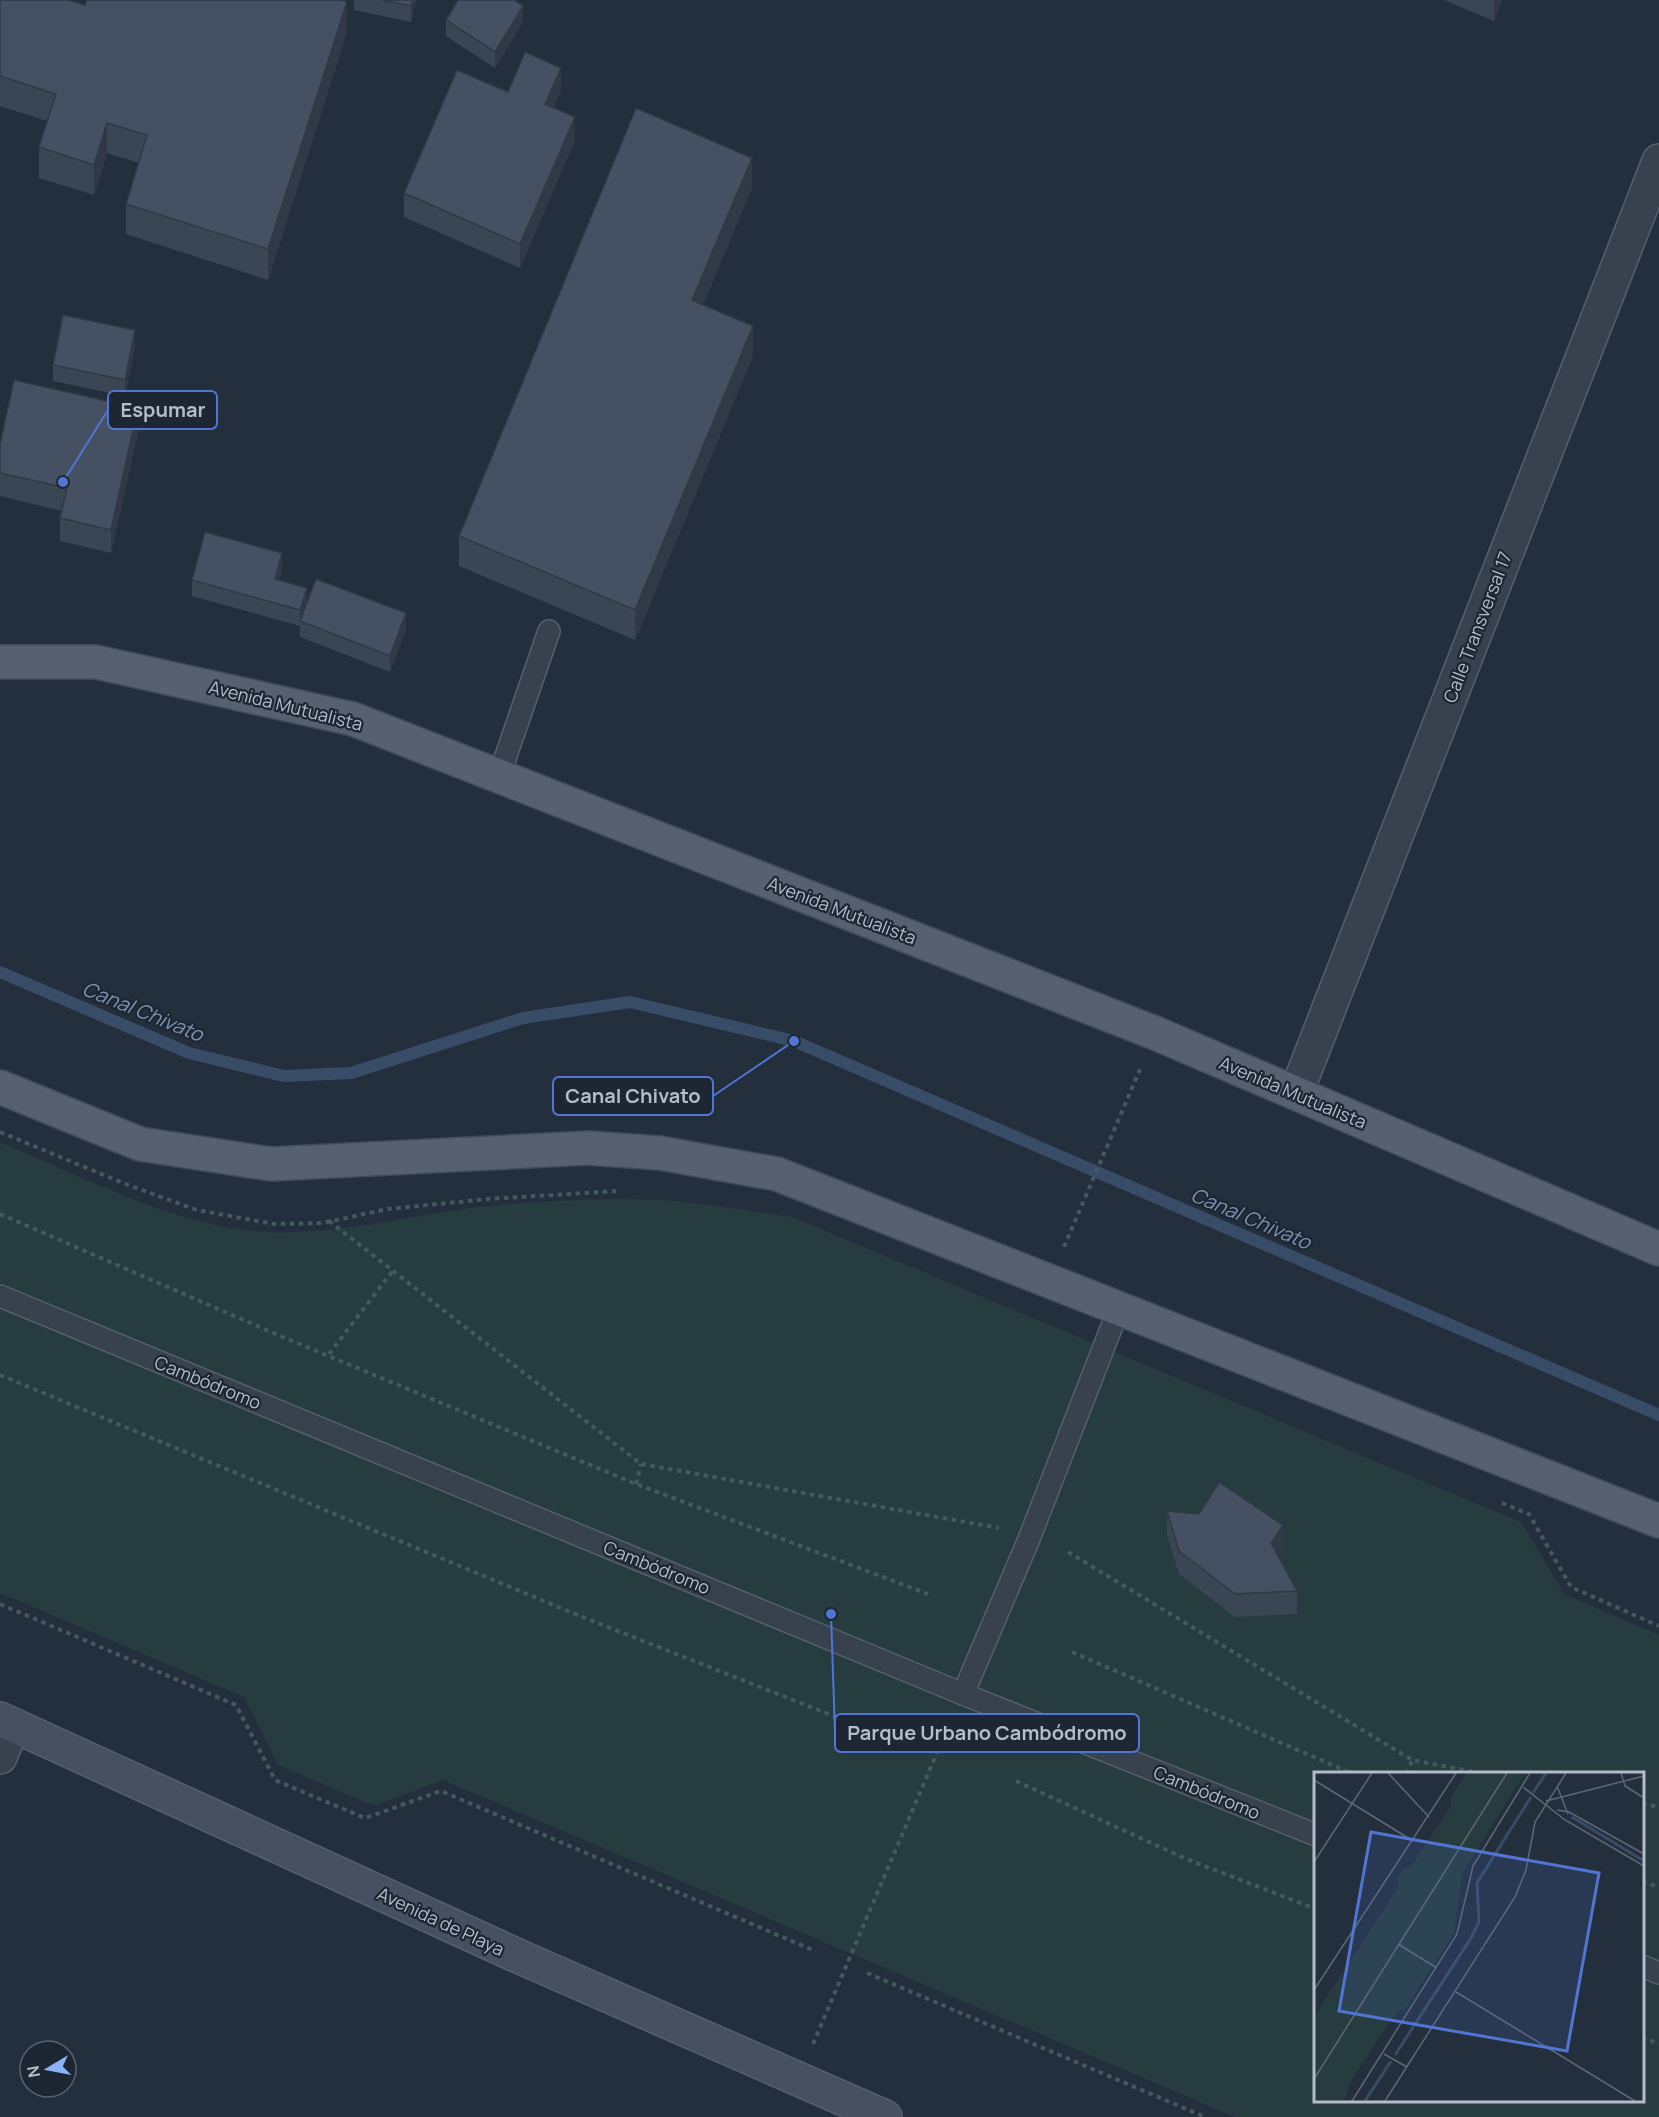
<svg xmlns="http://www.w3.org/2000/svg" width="1659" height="2117" viewBox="0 0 1659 2117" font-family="Manrope,sans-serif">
<rect width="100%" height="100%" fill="#242f3e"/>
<!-- green -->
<path fill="#263c3f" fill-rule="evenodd" d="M0,1142C81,1176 181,1229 269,1232C340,1235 410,1215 480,1207C540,1201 602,1197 661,1200C705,1203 749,1211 792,1217L1521,1522L1564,1594L1659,1635V2117H1235L443,1780L374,1806L278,1765L244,1697L0,1593ZM1316,1774H1642V2100H1316Z"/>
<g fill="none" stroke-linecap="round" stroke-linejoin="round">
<!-- stream -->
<path stroke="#394c67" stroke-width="12" d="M0,972L189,1053L284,1076L351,1073L523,1018L630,1002L794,1041L1659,1415"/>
<defs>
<g id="lane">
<path d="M499,776L549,631"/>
<path d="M0,1296L963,1694L1316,1835"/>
<path d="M963,1694L1029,1539L1119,1308"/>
<path d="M1642,1966L1659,1973"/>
</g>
<g id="street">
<path d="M1296,1093L1659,161"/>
<path d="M0,1757L13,1725"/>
</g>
<path id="secondary" d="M0,1719L518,1956L885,2117"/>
<g id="primary">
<path d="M0,662H96L353,719L1155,1033L1659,1249"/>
<path d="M0,1087L140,1144L271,1164L588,1148L660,1153L777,1174L1659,1521"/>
</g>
</defs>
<!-- lane casing -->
<use href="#lane" stroke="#565f6c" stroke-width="24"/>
<!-- street casing -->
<use href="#street" stroke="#565f6c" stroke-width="36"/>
<!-- secondary casing -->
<use href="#secondary" stroke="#565f6c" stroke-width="36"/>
<!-- primary casing -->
<use href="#primary" stroke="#414a57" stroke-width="36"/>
<!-- path -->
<g stroke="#44595c" stroke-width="4" stroke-dasharray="4.5 4.5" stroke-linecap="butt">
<path d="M0,1132L128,1185L197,1210L274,1224L322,1223L388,1209L488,1199L618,1191"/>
<path d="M0,1214L278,1335L636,1484L928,1594"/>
<path d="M329,1221L641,1464L999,1528"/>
<path d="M1064,1247L1141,1067"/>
<path d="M329,1354L394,1269"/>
<path d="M0,1375L585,1618L869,1730"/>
<path d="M636,1484L641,1464"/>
<path d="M1502,1503L1529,1514L1571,1587L1659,1626"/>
<path d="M1068,1552L1412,1760L1485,1774"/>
<path d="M0,1604L236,1705L275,1780L365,1818L441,1791L815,1951"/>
<path d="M1072,1652L1353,1774"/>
<path d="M1407,1774L1412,1760"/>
<path d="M1016,1781L1184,1858L1316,1909"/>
<path d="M1642,1804L1659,1807"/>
<path d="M1642,1882L1659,1887"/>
<path d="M867,1973L1205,2117"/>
<path d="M1642,2037L1659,2044"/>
<path d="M813,2044L950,1722"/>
</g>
<!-- lane -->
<use href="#lane" stroke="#38414e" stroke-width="21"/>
<!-- street -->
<use href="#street" stroke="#38414e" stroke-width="33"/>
<!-- secondary -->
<use href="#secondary" stroke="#465061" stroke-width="33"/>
<!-- primary -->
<use href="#primary" stroke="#56606e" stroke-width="33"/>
</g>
<!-- wall -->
<g fill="#3b4654">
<path d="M0,0L85,5L347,32L268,280L126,234V204L139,163L107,153L94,195L39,178V147L47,121L0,106Z"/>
<path d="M354,0H416L411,22L354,10Z"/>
<path d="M1444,0H1502L1494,21Z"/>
<path d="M446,20L523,22L495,68L446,36Z"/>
<path d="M561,91L553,107L575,140L520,268L404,217V193L508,92Z"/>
<path d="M752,188L703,305L753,356L635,640L459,566V536Z"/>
<path d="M135,346L125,396L53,381V365Z"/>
<path d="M138,432L111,553L60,541V518L62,511L0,496V444Z"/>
<path d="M282,569L279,580L307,603L406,629L390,672L300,637V626L192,596V580Z"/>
<path d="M1167,1511L1283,1549L1278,1555L1297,1591V1614L1235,1617L1179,1574L1167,1535Z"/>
</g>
<!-- shaded-wall -->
<g fill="#303945">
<path d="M413,0H416L411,22V6Z"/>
<path d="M1494,0H1502L1494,21Z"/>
<path d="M347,2V32L268,280V249Z"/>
<path d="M523,6V22L495,68V52Z"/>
<path d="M561,68V91L545,127V104Z"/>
<path d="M575,117V140L520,268V244Z"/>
<path d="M107,123V153L94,195V165Z"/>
<path d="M752,158V188L692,331V300Z"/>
<path d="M753,326V356L635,640V610Z"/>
<path d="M135,330V346L125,396V380Z"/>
<path d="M138,408V432L111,553V530Z"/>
<path d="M282,553V569L275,595V579Z"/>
<path d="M307,588V604L300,621V610Z"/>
<path d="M406,613V629L390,672V656Z"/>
<path d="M1283,1525V1549L1271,1566V1543Z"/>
</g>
<!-- building -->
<g fill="#455162" stroke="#303945" stroke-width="1.5">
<path d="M0,0H68L85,5L87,0H342L347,2L268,249L126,204L147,135L107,123L94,165L39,147L56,94L0,76Z"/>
<path d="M383,0H413L411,6Z"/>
<path d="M458,0H514L523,6L495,52L446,20Z"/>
<path d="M525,52L561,68L545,104L575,117L520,244L404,193L457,70L508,92Z"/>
<path d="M636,108L752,158L692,300L753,326L635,610L459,536Z"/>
<path d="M63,315L135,330L125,380L53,365Z"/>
<path d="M14,380L138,408L111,530L60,518L67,488L0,473V444Z"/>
<path d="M205,532L282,553L275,579L307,588L300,610L192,580Z"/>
<path d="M316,579L406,613L390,656L300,621Z"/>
<path d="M1219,1482L1283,1525L1271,1543L1297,1591L1235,1594L1179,1551L1167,1511L1199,1514Z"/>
</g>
<g text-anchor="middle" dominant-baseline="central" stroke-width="4.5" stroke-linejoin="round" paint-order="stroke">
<!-- street labels -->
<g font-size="18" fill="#b4bcc9" stroke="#1d2633">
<text transform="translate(1477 627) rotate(-69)">Calle Transversal 17</text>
<text transform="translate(286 705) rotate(14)">Avenida Mutualista</text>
<text transform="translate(842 910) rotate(21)">Avenida Mutualista</text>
<text transform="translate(1293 1092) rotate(23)">Avenida Mutualista</text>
<text transform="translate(208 1382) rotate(22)">Cambódromo</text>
<text transform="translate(657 1567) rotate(22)">Cambódromo</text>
<text transform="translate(1207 1792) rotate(22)">Cambódromo</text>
<text transform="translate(441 1921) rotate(25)">Avenida de Playa</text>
</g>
<!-- water labels -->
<g font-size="20" font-style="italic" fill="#7c92b1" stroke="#1d2633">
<text transform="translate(143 1011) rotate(22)">Canal Chivato</text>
<text transform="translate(1251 1218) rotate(23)">Canal Chivato</text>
</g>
</g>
<!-- overview -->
<g transform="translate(1314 1772)">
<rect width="330" height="330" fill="#242f3e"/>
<path d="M153,1H211L149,100L139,163L92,236L83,239L36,311L30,329H0V245L84,115L83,107L89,97L97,95L137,34L136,26Z" fill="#263c3f"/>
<path fill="none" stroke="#394c67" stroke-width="3" d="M219,21L232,1M258,45L330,89M81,283L157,166L165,150L163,111L217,25M51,329L77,289"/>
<path fill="none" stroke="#5e6776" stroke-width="1.5" d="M74,1L115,45M307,1L311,14L330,26M0,8L99,69M243,14L254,42M209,15L251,48L330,94M232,29L330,4M243,38L255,40L330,82M0,90L58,1M84,172L123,196M0,218L142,1M142,220L321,329M70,282L93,295M0,307L193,1M38,329L143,162L159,94L216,1M71,329L201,125L212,98L221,50L252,1"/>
<path fill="#5274d3" fill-opacity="0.15" stroke="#5274d3" stroke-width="3" d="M57,60L285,101L253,279L25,239Z"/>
<rect width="330" height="330" fill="none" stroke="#b4bcc9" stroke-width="3"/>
</g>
<!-- callouts -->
<path fill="none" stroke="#5274d3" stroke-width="2" d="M63 482L108 410M794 1041L713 1096M831 1614L835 1733"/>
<g fill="#5274d3" stroke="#1d2633" stroke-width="2">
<circle cx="63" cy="482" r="6"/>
<circle cx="794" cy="1041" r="6"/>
<circle cx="831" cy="1614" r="6"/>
</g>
<g fill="#1d2633" stroke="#5274d3" stroke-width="2">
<rect x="108" y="391" width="109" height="38" rx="6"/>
<rect x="553" y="1077" width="160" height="38" rx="6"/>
<rect x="835" y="1714" width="304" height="38" rx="6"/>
</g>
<g font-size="20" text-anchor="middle" font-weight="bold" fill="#b4bcc9">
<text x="163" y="417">Espumar</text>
<text x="633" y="1103">Canal Chivato</text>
<text x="987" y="1740">Parque Urbano Cambódromo</text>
</g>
<!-- north arrow -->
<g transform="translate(48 2069) rotate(260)"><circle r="28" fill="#1d2633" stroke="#59626f" stroke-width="1.5"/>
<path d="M0-4.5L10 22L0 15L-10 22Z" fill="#8ab4f8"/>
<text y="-9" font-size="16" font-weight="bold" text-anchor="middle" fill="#b4bcc9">N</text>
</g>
</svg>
